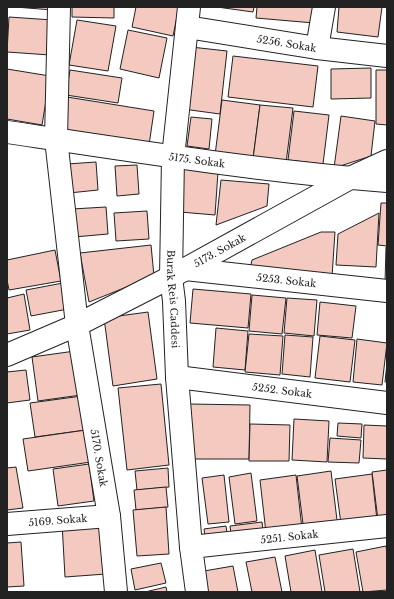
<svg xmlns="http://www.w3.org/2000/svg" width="394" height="599" viewBox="0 0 394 599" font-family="'Libre Baskerville',serif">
<rect width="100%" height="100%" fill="#fff"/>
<!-- building -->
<g fill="#f3c9c0" stroke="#222">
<path d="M15,7H53V10Z"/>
<path d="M72,7H114V18L72,17Z"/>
<path d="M136,7H179L173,36L132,27Z"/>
<path d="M217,7H254L253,12Z"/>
<path d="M257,7H316L314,23L256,18Z"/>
<path d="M339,7H382L378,37L337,32Z"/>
<path d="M9,17L53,20L50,55L7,52Z"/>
<path d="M77,20L116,26L108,71L69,65Z"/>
<path d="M128,30L167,38L159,78L120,69Z"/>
<path d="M191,47L227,51L220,114L183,109Z"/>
<path d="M233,56L318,66L313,107L228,97Z"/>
<path d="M371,68V98L331,99V69Z"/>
<path d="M7,69L50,76L42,125L7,119Z"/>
<path d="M70,70L122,78L118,103L66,95Z"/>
<path d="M376,70H387V125L376,124Z"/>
<path d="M67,97L154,111L149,145L61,132Z"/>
<path d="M222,100L260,105L253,159L215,155Z"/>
<path d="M260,105L293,108L286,163L253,159Z"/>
<path d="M294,111L329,115L323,164L288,160Z"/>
<path d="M341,116L375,121L371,156L334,168Z"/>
<path d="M191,117L212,119L209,149L187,146Z"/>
<path d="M96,162L98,190L69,193L67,164Z"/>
<path d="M137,165L139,194L117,196L115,166Z"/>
<path d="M183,169L218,172L215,215L180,212Z"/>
<path d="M221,180L269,184L267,206L216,225Z"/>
<path d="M381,203H387V246L378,245Z"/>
<path d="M106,207L108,234L74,237L72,209Z"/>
<path d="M147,211L149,239L116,241L114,213Z"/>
<path d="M379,213L376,267L336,265L338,234Z"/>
<path d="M321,232H335L332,277L250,269L252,260Z"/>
<path d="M151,245L154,276L89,302L80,253Z"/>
<path d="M386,247H387V283H385Z"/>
<path d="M55,250L61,281L9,290L7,280V260Z"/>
<path d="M63,283L68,309L31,316L26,290Z"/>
<path d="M193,289L251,294L248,328L190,323Z"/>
<path d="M24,294L30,330L7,334V298Z"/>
<path d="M252,295L286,298L282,334L249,331Z"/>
<path d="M287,298L317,300L314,336L284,333Z"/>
<path d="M320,302L356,306L352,338L317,335Z"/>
<path d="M148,312L157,379L113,386L104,318Z"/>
<path d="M216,328L248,331L245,370L213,367Z"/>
<path d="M249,334L283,336L280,375L245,372Z"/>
<path d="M285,335L313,337L310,377L282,374Z"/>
<path d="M320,336L355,340L350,382L315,378Z"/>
<path d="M357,339L387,343L382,385L353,382Z"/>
<path d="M75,351L81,395L38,401L32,357Z"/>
<path d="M387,363V382H385Z"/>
<path d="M26,370L30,400L7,403V372Z"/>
<path d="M161,384L169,465L127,470L118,388Z"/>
<path d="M82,396L86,430L35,437L30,403Z"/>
<path d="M190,404L250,405L249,459H189Z"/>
<path d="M294,419L329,421L327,462L292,460Z"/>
<path d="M338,423L362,424L361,438L337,436Z"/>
<path d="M250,424L290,425L289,461H249Z"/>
<path d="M364,425L387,426V459L363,458Z"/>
<path d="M86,430L91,462L28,471L23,439Z"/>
<path d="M330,438L361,440L359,463L328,462Z"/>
<path d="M89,464L94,501L58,506L53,469Z"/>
<path d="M16,467L23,508L7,510V468Z"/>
<path d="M168,468L169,487L137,490L135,471Z"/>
<path d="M387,470V519L378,520L372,472Z"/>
<path d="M331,471L338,528L304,532L297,476Z"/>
<path d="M251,473L257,521L235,524L229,477Z"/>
<path d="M372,474L377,520L341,524L335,479Z"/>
<path d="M224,475L229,522L208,524L202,478Z"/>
<path d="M296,475L302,529L266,533L260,480Z"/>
<path d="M166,487L168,507L136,510L134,490Z"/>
<path d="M166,507L169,554L137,556L133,510Z"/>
<path d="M103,520L106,574L65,577L62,523Z"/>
<path d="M262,522L264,538L232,542L230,526Z"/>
<path d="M226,526L228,540L206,543L204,529Z"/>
<path d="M21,542L24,586L7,587V543Z"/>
<path d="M386,546L387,554V590L363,592L356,552Z"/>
<path d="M353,549L360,592H325L319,555Z"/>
<path d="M315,550L322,592H291L285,556Z"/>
<path d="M275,557L282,592H252L246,562Z"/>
<path d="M161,563L166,583L135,590L131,569Z"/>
<path d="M233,566L238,592H207L204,571Z"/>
<path d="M166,587L167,592H145Z"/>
</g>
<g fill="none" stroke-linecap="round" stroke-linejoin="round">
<defs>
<g id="minor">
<path id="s1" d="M59,7L56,139L77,325L109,516L116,592"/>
<path id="s2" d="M187,27L317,48L387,56"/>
<path d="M317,48L324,7"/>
<path id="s3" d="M7,132C133,151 260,171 387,181"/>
<path id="s4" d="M185,269L387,291"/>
<path id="s5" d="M7,355L77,325L171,277L350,178L387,161"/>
<path id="s6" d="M177,377L387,403"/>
<path id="s7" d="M7,524L109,516"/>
<path id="s8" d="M191,547L387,526"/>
</g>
<g id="major">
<path id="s9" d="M189,7L173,157L171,277L174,301L177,377L191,547L197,592"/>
</g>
</defs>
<!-- minor casing -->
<use href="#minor" stroke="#222" stroke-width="24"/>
<!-- major casing -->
<use href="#major" stroke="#222" stroke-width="24"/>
<!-- minor -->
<use href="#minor" stroke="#fff" stroke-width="22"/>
<!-- major -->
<use href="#major" stroke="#fff" stroke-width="22"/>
</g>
<g text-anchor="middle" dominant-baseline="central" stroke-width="3" stroke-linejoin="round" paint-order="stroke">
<!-- street labels -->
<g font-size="10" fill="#222" stroke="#fff">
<text stroke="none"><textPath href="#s2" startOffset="101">5256. Sokak</textPath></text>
<text stroke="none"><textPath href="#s3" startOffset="192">5175. Sokak</textPath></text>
<text stroke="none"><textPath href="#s5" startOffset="237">5173. Sokak</textPath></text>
<text stroke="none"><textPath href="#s4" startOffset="102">5253. Sokak</textPath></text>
<text stroke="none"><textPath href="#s9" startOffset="293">Burak Reis Caddesi</textPath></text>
<text stroke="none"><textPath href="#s6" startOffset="106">5252. Sokak</textPath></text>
<text stroke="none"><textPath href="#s1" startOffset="454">5170. Sokak</textPath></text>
<text stroke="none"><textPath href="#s7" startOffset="51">5169. Sokak</textPath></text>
<text stroke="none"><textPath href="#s8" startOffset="99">5251. Sokak</textPath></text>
</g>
</g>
<!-- border -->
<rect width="394" height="599" fill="none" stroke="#222222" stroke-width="16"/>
</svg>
